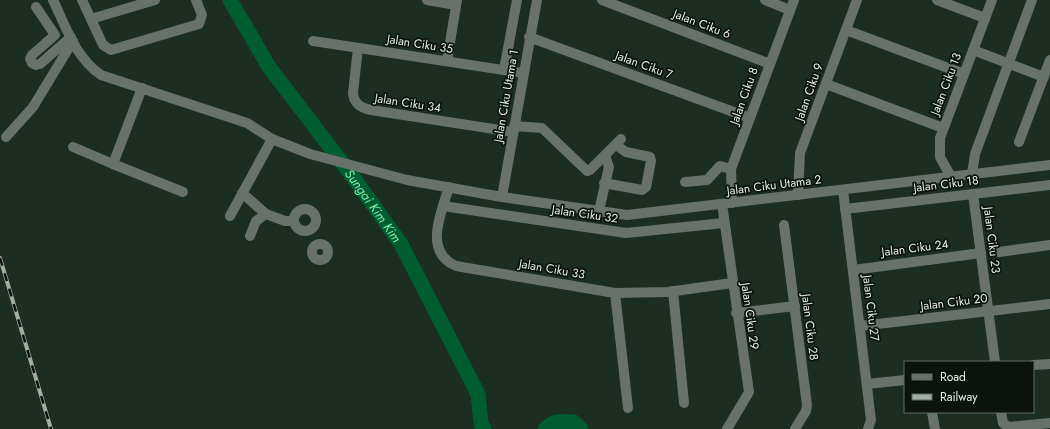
<svg xmlns="http://www.w3.org/2000/svg" width="1050" height="429" viewBox="0 0 1050 429" font-family="Jost,sans-serif">
<rect width="100%" height="100%" fill="#1c2d21"/>
<g fill="none" stroke-linecap="round" stroke-linejoin="round">
<!-- river -->
<g stroke="#005d32" stroke-width="15">
<path id="s1" d="M230,0L269,67L356,181L401,244L478,394L481,423L484,429"/>
<path d="M545,429C555,420 560,421 574,422L581,429"/>
</g>
<!-- minor -->
<g stroke="#68716b" stroke-width="10">
<path d="M53,0C66,27 75,57 101,75L247,123L272,139L310,154L407,180L502,197L627,215L1050,165"/>
<path d="M82,0L103,45L111,50L199,24L202,15L196,0"/>
<path d="M427,0L456,5"/>
<path d="M602,0L770,64"/>
<path d="M765,0L790,10"/>
<path d="M937,0L985,18"/>
<path d="M36,7L55,35L32,55L30,59L32,63L36,65L40,64L71,37"/>
<path d="M91,19L155,0"/>
<path d="M846,30L964,74"/>
<path d="M529,37L750,118"/>
<path d="M313,41L523,73"/>
<path d="M358,48L353,93C354,104 361,108 371,110L513,132"/>
<path d="M973,50L1044,77"/>
<path d="M447,61L457,0"/>
<path d="M504,70L517,0"/>
<path d="M826,84L943,128"/>
<path d="M514,126L542,128L587,171L590,170L621,139"/>
<path d="M6,137L33,107L73,41"/>
<path d="M1019,142L1050,60"/>
<path d="M73,147L113,164L142,88"/>
<path d="M113,164L183,192"/>
<path d="M972,174L975,154L1032,0"/>
<path d="M951,177L940,157V138L992,0"/>
<path d="M685,182L707,180L720,166L731,169"/>
<path d="M604,183L642,190L646,187L651,161L650,157L626,152L616,145"/>
<path d="M449,187C441,213 423,252 456,266L615,293L668,292L732,283"/>
<path d="M843,190L871,420L868,429"/>
<path d="M242,193L266,214L256,221L250,236"/>
<path d="M973,194L995,362"/>
<path d="M798,195L800,153L857,0"/>
<path d="M502,197L537,0"/>
<path d="M732,203L731,169L794,0"/>
<path d="M722,204L749,392L727,429"/>
<path d="M443,206L626,233L724,223"/>
<path d="M845,209L1050,185"/>
<circle cx="305" cy="220" r="11"/>
<path d="M599,211L609,167L605,156"/>
<path d="M266,214L285,221H294"/>
<path d="M230,216L272,139"/>
<path d="M784,225L807,405L806,411L795,429"/>
<circle cx="320" cy="252" r="8"/>
<path d="M999,252L1050,245"/>
<path d="M853,270L981,253"/>
<path d="M673,291L684,403"/>
<path d="M615,293L628,408"/>
<path d="M736,313L795,306"/>
<path d="M860,326L1050,304"/>
<path d="M1033,365L1050,364"/>
<path d="M867,384L905,380"/>
<path d="M932,412L935,429"/>
<path d="M1001,412L1003,423L1008,427L1050,423"/>
</g>
<defs>
<path id="rail" d="M0,258L51,429"/>
</defs>
<!-- rail casing -->
<use href="#rail" stroke="#a1aea4" stroke-width="4"/>
<!-- rail -->
<use href="#rail" stroke="#0c130e" stroke-width="2.5" stroke-dasharray="8" stroke-linecap="butt"/>
</g>
<g text-anchor="middle" dominant-baseline="central" stroke-width="3.5" stroke-linejoin="round" paint-order="stroke">
<!-- street labels -->
<g font-size="12" fill="#e5f0e8" stroke="#0c130e">
<text transform="translate(702 24) rotate(21)">Jalan Ciku 6</text>
<text transform="translate(420 44) rotate(9)">Jalan Ciku 35</text>
<text transform="translate(644 65) rotate(20)">Jalan Ciku 7</text>
<text transform="translate(946 84) rotate(-69)">Jalan Ciku 13</text>
<text transform="translate(809 92) rotate(-70)">Jalan Ciku 9</text>
<text transform="translate(506 96) rotate(-80)">Jalan Ciku Utama 1</text>
<text transform="translate(744 96) rotate(-70)">Jalan Ciku 8</text>
<text transform="translate(408 103) rotate(9)">Jalan Ciku 34</text>
<text transform="translate(946 184) rotate(-7)">Jalan Ciku 18</text>
<text transform="translate(774 185) rotate(-7)">Jalan Ciku Utama 2</text>
<text transform="translate(585 214) rotate(8)">Jalan Ciku 32</text>
<text transform="translate(992 240) rotate(83)">Jalan Ciku 23</text>
<text transform="translate(915 248) rotate(-7)">Jalan Ciku 24</text>
<text transform="translate(552 269) rotate(10)">Jalan Ciku 33</text>
<text transform="translate(954 302) rotate(-7)">Jalan Ciku 20</text>
<text transform="translate(871 308) rotate(83)">Jalan Ciku 27</text>
<text transform="translate(750 316) rotate(82)">Jalan Ciku 29</text>
<text transform="translate(810 327) rotate(83)">Jalan Ciku 28</text>
</g>
<!-- water labels -->
<g font-size="13" font-style="italic" fill="#84edab" stroke="#0c130e">
<text stroke="none"><textPath href="#s1" startOffset="251">Sungai Kim Kim</textPath></text>
</g>
</g>
<!-- legend -->
<rect x="904" y="361" width="130" height="52" fill="#0c130e" stroke="#636b65"/>
<rect x="912" y="374" width="20" height="6" fill="#68716b" stroke="#636b65"/>
<text x="940" y="381" font-size="12" fill="#e5f0e8">Road</text>
<rect x="912" y="394" width="20" height="6" fill="#a1aea4" stroke="#636b65"/>
<text x="940" y="401" font-size="12" fill="#e5f0e8">Railway</text>
</svg>
